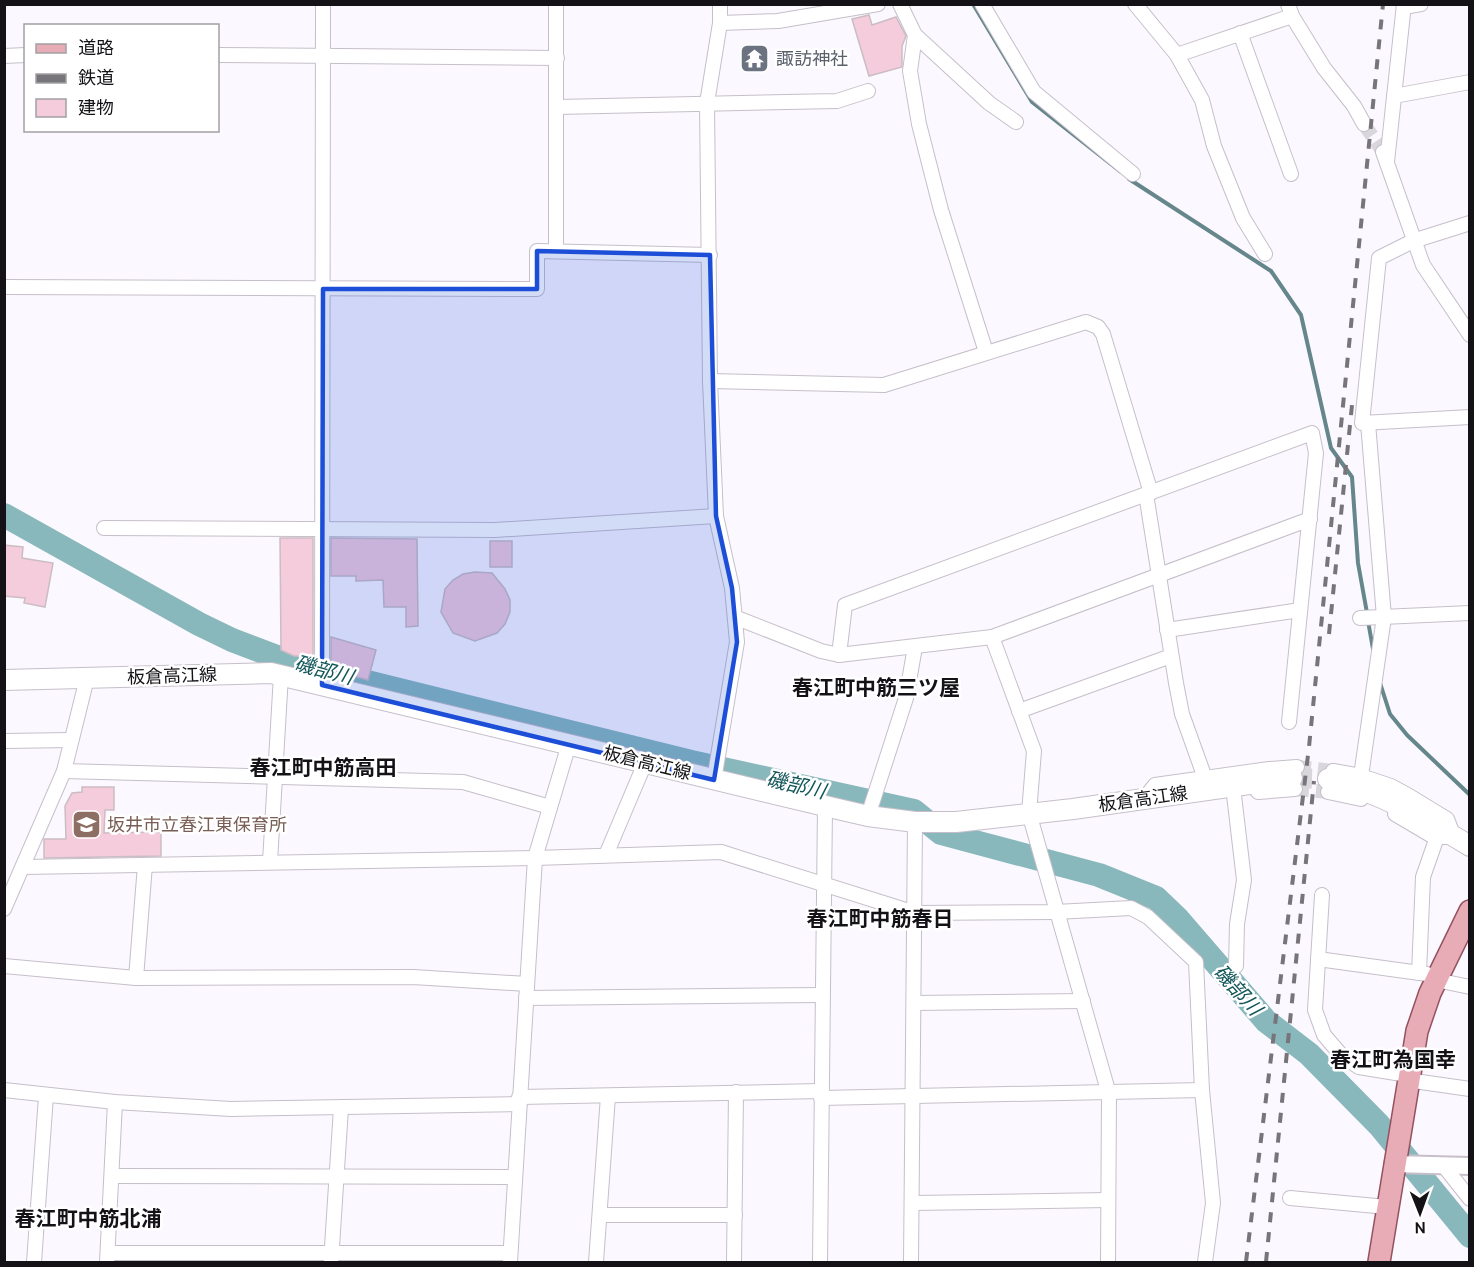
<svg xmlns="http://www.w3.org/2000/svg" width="1474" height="1267" viewBox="0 0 1474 1267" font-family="Cabin,'Noto Sans JP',sans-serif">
<rect width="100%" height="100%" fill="#fcf8ff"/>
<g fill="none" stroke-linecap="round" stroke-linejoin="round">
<!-- stream -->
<g stroke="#65868a" stroke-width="4">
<path d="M973,4L1032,102L1121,172"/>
<path d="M1129,179L1271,271L1301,315L1331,448L1352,477L1358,563L1367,613"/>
<path d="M1368,621L1373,649"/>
<path d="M1380,683L1390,714L1407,735L1470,795"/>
</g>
<!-- river -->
<path stroke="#88b8bb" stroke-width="24" d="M4,515L199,624L232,640L298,665L691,762L914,811L941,833L1099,875L1156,898L1178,919L1266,1021L1309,1054L1379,1125L1470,1236"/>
</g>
<!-- building -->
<g fill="#f5ccdb" stroke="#cbbdc2" stroke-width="1.5">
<path d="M869,15L872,25L896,17L906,36L902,46V67L869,76L852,19Z"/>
<path d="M280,538H313V656H294L281,650Z"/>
<path d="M331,538L417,539L418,626L406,627V607H384L383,580L356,581V576H331Z"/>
<rect x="490" y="541" width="22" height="26"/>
<path d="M4,545L23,547L22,558L53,563L45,607L24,603L25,598L4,596Z"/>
<path d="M475,572L492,573L505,589L510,600V612L505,624L497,633L475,641L453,633L441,612L445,589L453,580L463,574Z"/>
<path d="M331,637L376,650L368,680L331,670Z"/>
<path d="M82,787H114V810H105L104,833L161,832V856L44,858V839H66L65,806L72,793L82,792Z"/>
</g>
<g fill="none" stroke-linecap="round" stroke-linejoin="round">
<!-- minor-tunnel -->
<g stroke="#d9d6dc" stroke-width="14" stroke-dasharray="14 7" stroke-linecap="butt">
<path d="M1364,124L1383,152"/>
<path d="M1297,767L1333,771"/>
<path d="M1295,789L1328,792"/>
</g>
<!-- secondary-tunnel -->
<path stroke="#d9d6dc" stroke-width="20" stroke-dasharray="20 10" stroke-linecap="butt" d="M1292,778L1328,779"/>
<defs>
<g id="minor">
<path d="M556,4V251"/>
<path d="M900,4L915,35L910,71L919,124L941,210L986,352"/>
<path d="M982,4L1034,92L1133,174"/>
<path d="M1135,4L1177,55L1202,100L1214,146L1243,218L1265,254"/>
<path d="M1288,4L1292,16L1324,68L1354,106L1364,124"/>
<path d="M1404,7L1421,4"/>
<path d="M720,23L778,21L878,4"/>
<path d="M1240,33L1291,174"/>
<path d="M915,35L989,103L1016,122"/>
<path d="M218,55L557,58"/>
<path d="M1177,55L1292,16"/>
<path d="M4,56L26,55"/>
<path d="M1394,96L1470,82"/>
<path d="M557,107L837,101L868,91"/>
<path d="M1383,152L1423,265L1470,335"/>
<path d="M1387,162L1404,4"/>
<path d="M1470,223L1413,241L1379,258L1362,423L1470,417"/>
<path d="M4,287L537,289V251L710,255"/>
<path d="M710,381L884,385L1086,322L1098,327L1103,334L1151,493"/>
<path d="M1146,494L1176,683L1182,714L1205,778"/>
<path d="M104,528L495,530L716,516"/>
<path d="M737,618L821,651L839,655L992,637L1310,519"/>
<path d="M1360,618L1470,613"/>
<path d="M1167,630L1300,610"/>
<path d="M992,637L1034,751L1029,813L1109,1094L1108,1262"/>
<path d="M839,655L845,605L1312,433L1316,453L1289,722"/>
<path d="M322,685L323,4"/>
<path d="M1019,711L1171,656"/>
<path d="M4,741L71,740"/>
<path d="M64,771L463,782L550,807"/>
<path d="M1333,771L1361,776L1391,786L1411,797L1447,819L1454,837H1434L1395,814"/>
<path d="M1361,776L1384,617L1368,423"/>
<path d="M714,780L737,642L732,588L716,516L710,381L707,103L720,23V4"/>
<path d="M1258,792L1295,789"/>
<path d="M1328,792L1361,799"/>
<path d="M1234,795L1244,880L1237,924L1236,966"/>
<path d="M1143,800L1155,785L1269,769L1297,767"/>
<path d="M868,816L906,698L915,647"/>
<path d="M606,855L645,763"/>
<path d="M270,862L281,675"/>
<path d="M23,867L535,858L721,852L915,913L1056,912L1131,908L1148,917L1196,962L1202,1090L1213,1203L1205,1262"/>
<path d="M1322,895L1315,1010L1324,1035L1342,1056L1359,1067L1408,1075"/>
<path d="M4,909L64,771L87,678"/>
<path d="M1318,959L1427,974"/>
<path d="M4,966L136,978L413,977L527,984"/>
<path d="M1419,973L1423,877L1437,837"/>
<path d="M136,978L145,865"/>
<path d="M1436,980L1470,987"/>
<path d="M526,998L822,995"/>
<path d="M914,1003L1083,1001"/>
<path d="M1407,1080L1470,1089"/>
<path d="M4,1090L115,1102L231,1109L519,1104"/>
<path d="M519,1097L821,1091"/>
<path d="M821,1098L1202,1090"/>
<path d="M1443,1165L1470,1199"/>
<path d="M112,1176L515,1177"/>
<path d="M1290,1198L1387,1207"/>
<path d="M912,1203L1108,1200"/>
<path d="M600,1215H735"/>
<path d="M108,1253H510"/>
<path d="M34,1262L46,1096"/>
<path d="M107,1262L115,1102"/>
<path d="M331,1262L341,1108"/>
<path d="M510,1262L535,858L569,744"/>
<path d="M596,1262L608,1096"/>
<path d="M734,1262L736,1092"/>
<path d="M820,1262L825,806"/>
<path d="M911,1262L915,822"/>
</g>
<path id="tertiary" d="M1393,1164L1470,1166"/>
<g id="secondary">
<path d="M4,680L271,673L825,806L868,816L915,822H956L1073,809L1292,778"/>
<path d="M1328,779C1383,794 1422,817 1470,846"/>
</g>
<path id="primary" d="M1379,1262L1417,1031L1430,993L1470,911"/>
</defs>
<!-- minor casing -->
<use href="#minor" stroke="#c6bfca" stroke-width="16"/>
<!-- tertiary casing -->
<use href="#tertiary" stroke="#c6bfca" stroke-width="20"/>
<!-- secondary casing -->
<use href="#secondary" stroke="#c6bfca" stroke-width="22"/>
<!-- primary casing -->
<use href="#primary" stroke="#94525f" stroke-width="24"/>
<!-- minor -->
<use href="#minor" stroke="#fff" stroke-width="14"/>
<!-- tertiary -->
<use href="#tertiary" stroke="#fff" stroke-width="16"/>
<!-- secondary -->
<use href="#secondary" stroke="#fff" stroke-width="20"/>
<!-- primary -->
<use href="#primary" stroke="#e8acb7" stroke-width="21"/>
<!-- rail -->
<g stroke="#78757a" stroke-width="4" stroke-dasharray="10 10" stroke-linecap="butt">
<path d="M1329,634L1352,405"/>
<path d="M1246,1262L1309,747L1383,4"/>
<path d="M1266,1262L1314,781"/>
</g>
</g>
<!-- marked area -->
<path fill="#1d4ed8" fill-opacity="0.2" stroke="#1d4ed8" stroke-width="4.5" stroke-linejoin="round" d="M537,251L710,255L716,516L732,588L737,642L714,780L322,685L323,289H537Z"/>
<!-- icons -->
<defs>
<symbol id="temple-square" viewBox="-11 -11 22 22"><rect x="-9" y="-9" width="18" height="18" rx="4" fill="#6b7280" stroke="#fff"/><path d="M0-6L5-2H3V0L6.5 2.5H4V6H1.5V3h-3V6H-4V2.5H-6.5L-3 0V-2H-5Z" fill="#fff"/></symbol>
<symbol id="school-square" viewBox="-11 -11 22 22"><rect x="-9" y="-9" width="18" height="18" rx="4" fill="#8d6e63" stroke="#fff"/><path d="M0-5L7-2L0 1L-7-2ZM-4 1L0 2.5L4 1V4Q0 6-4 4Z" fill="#fff"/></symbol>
</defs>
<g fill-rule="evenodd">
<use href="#temple-square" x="738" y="42" width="33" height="33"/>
<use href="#school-square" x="70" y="808" width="33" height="33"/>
</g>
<g text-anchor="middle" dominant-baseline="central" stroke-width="5" stroke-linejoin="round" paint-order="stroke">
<!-- worship labels -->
<g font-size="18" fill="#5b616d" stroke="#fff" text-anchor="start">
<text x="776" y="59">諏訪神社</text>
</g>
<!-- street labels -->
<g font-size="18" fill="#141216" stroke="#fff">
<text transform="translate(172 676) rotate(-2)">板倉高江線</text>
<text transform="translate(647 763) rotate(14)">板倉高江線</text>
<text transform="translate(1143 799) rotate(-8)">板倉高江線</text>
</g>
<!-- education labels -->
<g font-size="18" fill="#785e54" stroke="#fff" text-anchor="start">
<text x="107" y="825">坂井市立春江東保育所</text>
</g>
<!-- water labels -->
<g font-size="20" font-style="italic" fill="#13575a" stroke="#fff">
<text transform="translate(324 670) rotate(15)">磯部川</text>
<text transform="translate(796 785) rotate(13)">磯部川</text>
<text transform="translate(1238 990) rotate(48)">磯部川</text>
</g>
<!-- quarter labels -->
<g font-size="21" font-weight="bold" fill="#141216" stroke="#fff">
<text x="876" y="687">春江町中筋三ツ屋</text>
<text x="323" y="767">春江町中筋高田</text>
<text x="880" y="918">春江町中筋春日</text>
<text x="1393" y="1059">春江町為国幸</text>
<text x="88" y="1218">春江町中筋北浦</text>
</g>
</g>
<!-- border -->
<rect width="1474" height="1267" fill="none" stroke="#141216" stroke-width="12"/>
<!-- legend -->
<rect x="24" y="24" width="195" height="108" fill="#ffffff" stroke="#a1a0a2" stroke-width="1.5"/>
<rect x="36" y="44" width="30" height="9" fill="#e8acb7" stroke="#a1a0a2" stroke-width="1.5"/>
<text x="78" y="54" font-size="18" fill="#141216">道路</text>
<rect x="36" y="74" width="30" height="9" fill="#78757a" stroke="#a1a0a2" stroke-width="1.5"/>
<text x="78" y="84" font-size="18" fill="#141216">鉄道</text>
<rect x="36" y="99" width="30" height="18" fill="#f5ccdb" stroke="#a1a0a2" stroke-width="1.5"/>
<text x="78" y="114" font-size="18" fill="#141216">建物</text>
<!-- north arrow -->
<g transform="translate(1420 1213) rotate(179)" stroke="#ffffff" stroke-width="4.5" paint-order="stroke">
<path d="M0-4.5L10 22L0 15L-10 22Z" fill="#141216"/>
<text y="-9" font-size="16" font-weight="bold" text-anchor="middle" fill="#141216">N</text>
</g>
</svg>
